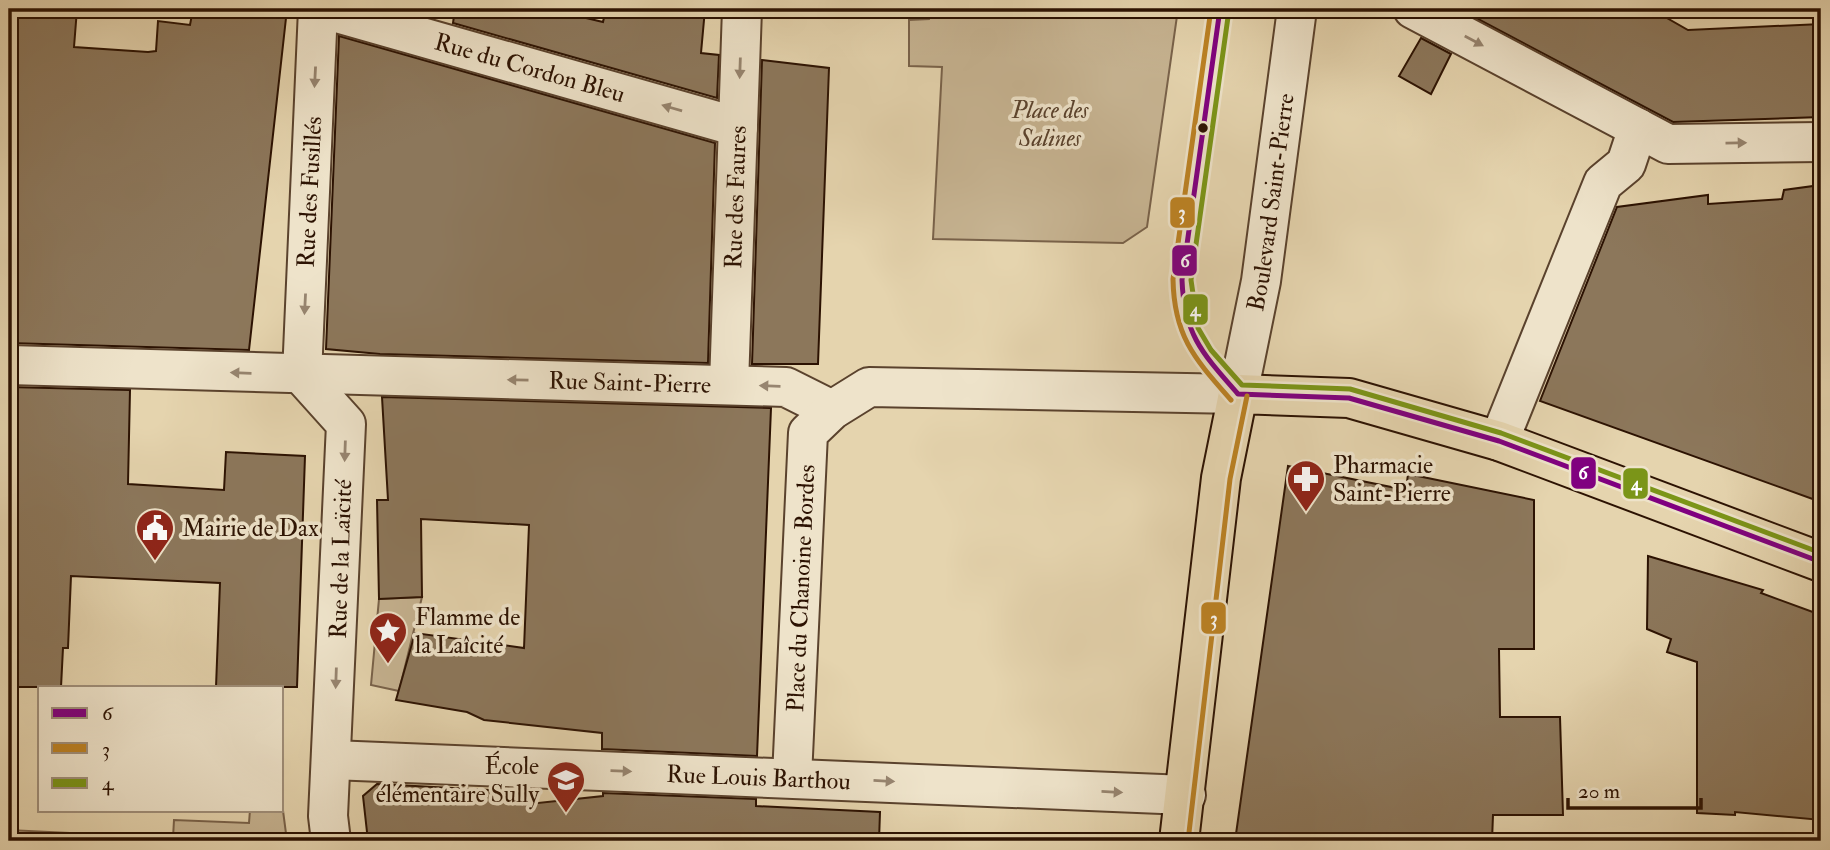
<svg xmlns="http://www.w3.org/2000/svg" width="1830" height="850" viewBox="0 0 1830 850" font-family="'IM FELL Double Pica',serif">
<rect width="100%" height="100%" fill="#e5d4ae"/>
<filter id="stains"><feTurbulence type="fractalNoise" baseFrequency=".00286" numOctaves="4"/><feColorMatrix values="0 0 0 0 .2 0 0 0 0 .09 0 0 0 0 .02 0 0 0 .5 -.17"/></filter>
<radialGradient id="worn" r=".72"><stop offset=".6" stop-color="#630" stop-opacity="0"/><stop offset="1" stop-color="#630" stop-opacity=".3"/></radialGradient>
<!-- green -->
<g fill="#c6b391" stroke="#79624a" stroke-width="2">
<path d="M930,9H1178L1147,227L1123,243L933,239L942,67L909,66V20L929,19Z"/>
<path d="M422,597L399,691L371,685L379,599Z"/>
<path d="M282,803L287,841H9V830L173,838L174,820L249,823L250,810H282Z"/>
</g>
<!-- building -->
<g fill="#8c775b" stroke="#2c1202" stroke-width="2">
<path d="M9,9H77L74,47L148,52L156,51L158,21L190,25L193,9H287L249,350L9,343Z"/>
<path d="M455,9H548L603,22L606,9H705L701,53L719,55L717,98L453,23Z"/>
<path d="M1459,9H1651L1688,30L1821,24V117L1673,122Z"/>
<path d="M339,36L715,143L708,363L380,354L326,349Z"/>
<path d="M1421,38L1451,54L1431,94L1399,76Z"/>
<path d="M762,60L829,68L818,364H752Z"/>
<path d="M1821,185V502L1540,401L1617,207L1708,195V204L1782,199L1784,190Z"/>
<path d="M9,387L130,390L128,484L224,490L226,452L305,456L297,687H216L220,583L71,576L68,648H63L61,687H9Z"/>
<path d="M382,397L771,408L757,756L602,749V733L484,720L467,712L396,700L415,633L524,648L529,525L421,519L422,597L379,599L377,500H388Z"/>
<path d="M1288,466L1406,490L1408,474L1534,500V649H1499L1500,717H1560L1563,815H1493L1492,841H1235Z"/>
<path d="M1648,556L1763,590L1761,593L1821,615V820L1735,812V815L1697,813V662L1667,652L1671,639L1647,629Z"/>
<path d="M377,784L528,792L529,804L603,796V793L756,799V806L880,812L879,841H368L363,796Z"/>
</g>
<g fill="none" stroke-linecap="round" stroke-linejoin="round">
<defs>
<g id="minor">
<path d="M318,9L302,375L346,424L328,816L331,841"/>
<path id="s1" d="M323,9L738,127"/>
<path d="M1413,9L1668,144L1821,142"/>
<path id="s2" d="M9,365L786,387L832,410"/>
<path id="s3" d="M729,384L742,9"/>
<path d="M1499,441L1603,183L1626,164L1638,128"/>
<path id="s4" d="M332,760L1186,795"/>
<path id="s5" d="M792,777L808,433L832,410L869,387L1238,394L1261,281L1297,9"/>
</g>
<path id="major" d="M1179,841L1221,478L1238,394L1349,398L1499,441L1821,562"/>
</defs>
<!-- minor casing -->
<use href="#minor" stroke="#5a422d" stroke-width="42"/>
<!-- major casing -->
<use href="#major" stroke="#2c1202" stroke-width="42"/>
<!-- minor -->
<use href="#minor" stroke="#eee3ca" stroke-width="38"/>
<!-- major -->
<use href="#major" stroke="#e5d4ae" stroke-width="38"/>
<defs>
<path id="bus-1" d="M1220,9L1182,280C1184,335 1203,354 1238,394L1349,398L1499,441L1821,562"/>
<g id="bus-2">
<path d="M1211,9L1173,279C1174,337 1195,359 1231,400"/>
<path d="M1188,841L1230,479L1247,396"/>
</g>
<path id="bus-3" d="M1229,10L1191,280L1198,328L1211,350L1242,385L1350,389L1501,433L1821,553"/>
</defs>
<!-- bus-1 casing -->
<use href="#bus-1" stroke="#eee3ca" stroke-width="10"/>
<!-- bus-2 casing -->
<use href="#bus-2" stroke="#eee3ca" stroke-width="10"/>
<!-- bus-3 casing -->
<use href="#bus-3" stroke="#eee3ca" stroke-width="10"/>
<!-- bus-1 -->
<use href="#bus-1" stroke="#800080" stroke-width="5"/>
<!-- bus-2 -->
<use href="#bus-2" stroke="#bc8224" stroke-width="5"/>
<!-- bus-3 -->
<use href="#bus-3" stroke="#7b9518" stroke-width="5"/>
</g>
<!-- one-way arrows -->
<defs><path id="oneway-solid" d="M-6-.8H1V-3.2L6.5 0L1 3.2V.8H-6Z" transform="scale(1.75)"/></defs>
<g fill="#978570">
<use href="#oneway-solid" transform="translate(1474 41) rotate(28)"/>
<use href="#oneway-solid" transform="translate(740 68) rotate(92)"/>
<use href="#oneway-solid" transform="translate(315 77) rotate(93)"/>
<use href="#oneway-solid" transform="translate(672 108) rotate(-164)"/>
<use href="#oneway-solid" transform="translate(1736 143) rotate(-1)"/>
<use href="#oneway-solid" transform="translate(305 304) rotate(93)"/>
<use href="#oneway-solid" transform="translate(241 373) rotate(-178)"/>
<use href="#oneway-solid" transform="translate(518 380) rotate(-179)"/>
<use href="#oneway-solid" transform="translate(770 386) rotate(-178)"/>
<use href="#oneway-solid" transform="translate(345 451) rotate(92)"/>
<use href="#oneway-solid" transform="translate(336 678) rotate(92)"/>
<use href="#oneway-solid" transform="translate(621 771) rotate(2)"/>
<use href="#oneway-solid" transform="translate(884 781) rotate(3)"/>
<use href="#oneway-solid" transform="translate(1112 792) rotate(3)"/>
</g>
<!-- icons -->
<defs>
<symbol id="pharmacy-pin" viewBox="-11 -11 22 30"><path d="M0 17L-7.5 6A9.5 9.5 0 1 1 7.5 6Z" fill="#8f2418" stroke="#eee3ca"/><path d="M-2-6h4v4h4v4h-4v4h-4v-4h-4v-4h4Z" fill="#fff"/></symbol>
<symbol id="civic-pin" viewBox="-11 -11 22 30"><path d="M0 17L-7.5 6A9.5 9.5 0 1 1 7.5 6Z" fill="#8f2418" stroke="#eee3ca"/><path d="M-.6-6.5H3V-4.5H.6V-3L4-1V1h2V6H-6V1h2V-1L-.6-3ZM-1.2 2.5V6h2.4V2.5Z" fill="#fff"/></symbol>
<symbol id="sight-pin" viewBox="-11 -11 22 30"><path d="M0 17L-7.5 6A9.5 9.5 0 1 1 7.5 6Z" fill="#8f2418" stroke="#eee3ca"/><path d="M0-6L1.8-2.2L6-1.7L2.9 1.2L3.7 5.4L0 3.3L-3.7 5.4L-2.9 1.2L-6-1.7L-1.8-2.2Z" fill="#fff"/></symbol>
<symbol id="school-pin" viewBox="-11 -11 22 30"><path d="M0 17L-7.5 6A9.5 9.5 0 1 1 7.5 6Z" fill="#8f2418" stroke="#eee3ca"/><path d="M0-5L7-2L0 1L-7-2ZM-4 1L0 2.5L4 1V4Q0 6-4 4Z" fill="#fff"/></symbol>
</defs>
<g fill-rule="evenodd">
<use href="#pharmacy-pin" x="1284" y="457" width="44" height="60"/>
<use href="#civic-pin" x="133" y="506" width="44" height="60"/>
<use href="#sight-pin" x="366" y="609" width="44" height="60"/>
<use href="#school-pin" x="544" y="758" width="44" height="60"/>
</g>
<!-- markers -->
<circle fill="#2c1202" stroke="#eee3ca" stroke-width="2.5" cx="1203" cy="128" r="6"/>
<g text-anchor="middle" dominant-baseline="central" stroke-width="7" stroke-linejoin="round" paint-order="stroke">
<!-- street labels -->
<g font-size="24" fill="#2c1202" stroke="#eee3ca">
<text stroke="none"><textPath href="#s1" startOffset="215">Rue du Cordon Bleu</textPath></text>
<text transform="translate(310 192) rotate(-87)">Rue des Fusillés</text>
<text stroke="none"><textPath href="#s3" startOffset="187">Rue des Faures</textPath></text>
<text stroke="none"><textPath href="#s5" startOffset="985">Boulevard Saint-Pierre</textPath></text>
<text stroke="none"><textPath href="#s2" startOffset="621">Rue Saint-Pierre</textPath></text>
<text transform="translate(341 559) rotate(-88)">Rue de la Laïcité</text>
<text stroke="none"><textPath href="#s5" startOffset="189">Place du Chanoine Bordes</textPath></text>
<text stroke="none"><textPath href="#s4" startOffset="427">Rue Louis Barthou</textPath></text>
</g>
<!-- park labels -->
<g font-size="24" font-style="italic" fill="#5a422d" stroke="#eee3ca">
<text x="1050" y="110">Place des<tspan x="1050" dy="28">Salines</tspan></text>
</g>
<!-- poi labels -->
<g font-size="24" fill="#2c1202" stroke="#eee3ca" text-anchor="start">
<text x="1333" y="465">Pharmacie<tspan x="1333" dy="28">Saint-Pierre</tspan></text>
<text x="182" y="528">Mairie de Dax</text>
<text x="415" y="617">Flamme de<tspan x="415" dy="28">la Laîcité</tspan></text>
<text x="539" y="766" text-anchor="end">École<tspan x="539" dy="28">élémentaire Sully</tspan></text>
</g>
</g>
<g stroke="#eee3ca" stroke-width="2.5">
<rect x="1169" y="196" width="27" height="33" rx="7" fill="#bc8224"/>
<rect x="1171" y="244" width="27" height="33" rx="7" fill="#800080"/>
<rect x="1182" y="293" width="27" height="33" rx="7" fill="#7b9518"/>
<rect x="1570" y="456" width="27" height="34" rx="7" fill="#800080"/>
<rect x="1622" y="467" width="27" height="33" rx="7" fill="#7b9518"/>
<rect x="1200" y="601" width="27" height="34" rx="7" fill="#bc8224"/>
</g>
<g font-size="19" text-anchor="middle" font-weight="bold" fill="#fff">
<text x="1182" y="219">3</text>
<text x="1185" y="267">6</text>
<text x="1195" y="316">4</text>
<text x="1583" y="479">6</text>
<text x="1636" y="490">4</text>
<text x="1214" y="625">3</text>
</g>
<!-- margin -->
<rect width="1830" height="850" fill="none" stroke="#e5d4ae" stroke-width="35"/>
<rect x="10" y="10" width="1809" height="829" fill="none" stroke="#2c1202" stroke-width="3.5"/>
<rect x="18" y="18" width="1795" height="815" fill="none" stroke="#2c1202" stroke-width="2"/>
<!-- legend -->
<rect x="38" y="686" width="245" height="126" fill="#eee3ca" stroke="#a08f7a" stroke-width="2"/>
<rect x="52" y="708" width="35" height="10" fill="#800080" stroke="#a08f7a" stroke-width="2"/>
<text x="102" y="720" font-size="21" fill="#2c1202">6</text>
<rect x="52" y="743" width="35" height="10" fill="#bc8224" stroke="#a08f7a" stroke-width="2"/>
<text x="102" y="756" font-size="21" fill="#2c1202">3</text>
<rect x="52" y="778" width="35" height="10" fill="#7b9518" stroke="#a08f7a" stroke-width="2"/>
<text x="102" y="790" font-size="21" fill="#2c1202">4</text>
<!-- scale -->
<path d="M1568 798v10h133v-10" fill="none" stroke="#2c1202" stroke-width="3.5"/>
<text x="1578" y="798" font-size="21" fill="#2c1202" stroke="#eee3ca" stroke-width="5" paint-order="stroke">20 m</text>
<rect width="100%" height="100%" filter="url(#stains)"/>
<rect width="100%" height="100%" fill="url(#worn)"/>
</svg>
